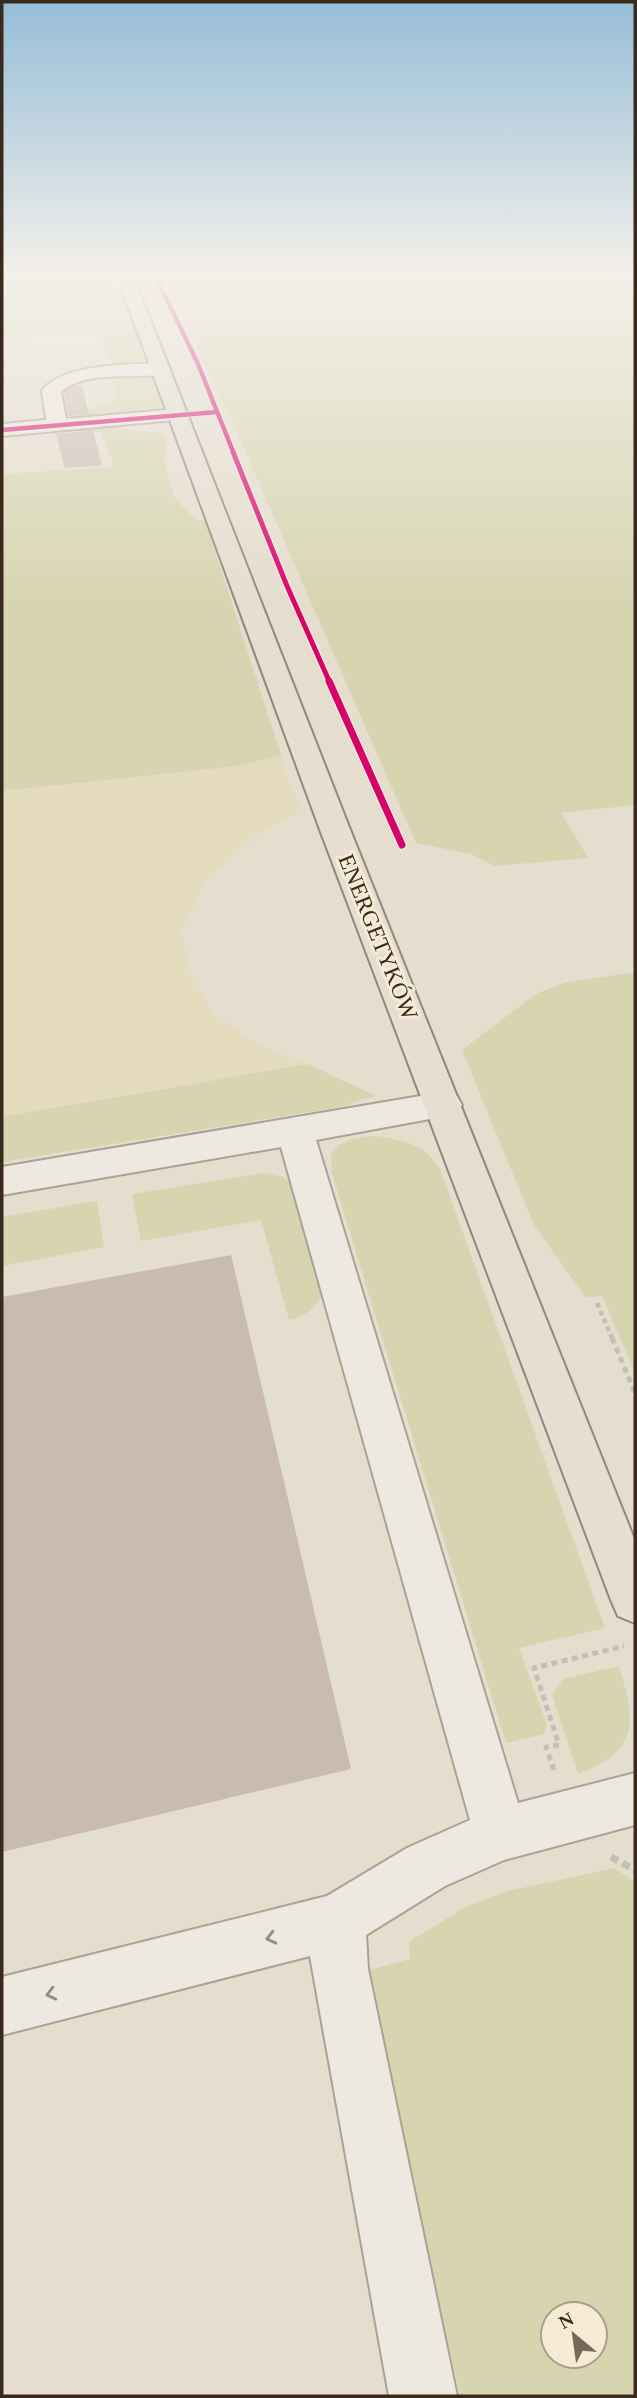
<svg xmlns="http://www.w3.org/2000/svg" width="637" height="2398" viewBox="0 0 637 2398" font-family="'Times New Roman',serif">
<rect width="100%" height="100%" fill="#e5ddce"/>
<!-- farmland -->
<path fill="#e5dbbe" d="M281,755L284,770L302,812L261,831L206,880L181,932L191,977L213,1013L258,1045L308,1064L2,1117V791L238,766Z"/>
<!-- green -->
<g fill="#d6d5b0" fill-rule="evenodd">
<path d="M2,273H114L146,361L141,366L114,370L100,332L2,339Z"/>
<path d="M162,273H635V805L561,813L588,858L494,866L471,854L416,843L224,403Z"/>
<path d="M123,376H142L153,380L162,404C149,418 101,416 81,418L75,416C83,408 106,406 118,399L113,380Z"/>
<path d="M124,427L127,430L163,433L167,444L164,459L174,497L195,520H205L281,755L238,766L2,791V474L114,467L101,432L86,433L85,431Z"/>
<path d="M635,972V1373L602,1296L585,1297L533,1223L462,1050L536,994L564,983Z"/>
<path d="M308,1064L376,1096L351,1103L352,1105L2,1162V1117Z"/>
<path d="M376,1136C404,1140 424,1144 440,1169L605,1628L519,1648L547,1725L544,1734L506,1743L332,1174L331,1156C339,1138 358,1138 376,1136Z"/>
<path d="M264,1173L284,1177L292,1183L323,1293C316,1307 305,1317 289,1320L261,1220L141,1241L132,1194Z"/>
<path d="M97,1201L104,1247L2,1266V1217Z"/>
<path d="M619,1666C637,1725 637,1751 578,1774L552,1695L563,1679Z"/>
<path d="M614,1868L635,1882V2396H460L366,1971L410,1959L409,1942L467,1906L508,1891ZM553,2314H595V2356H553Z"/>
</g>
<!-- building -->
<g fill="#c9bbaf">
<path d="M82,386L89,414L68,416L64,393L73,387Z"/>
<path d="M93,430L102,465L65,468L56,434Z"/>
<path d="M231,1255L351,1769L2,1852V1297Z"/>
</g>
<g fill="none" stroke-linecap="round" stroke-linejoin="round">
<defs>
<g id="minor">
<path d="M161,363L168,365L170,369L168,373C134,381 89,368 61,392L66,419L178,409L185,411L188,415L185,419L2,436V424L46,420L42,391C62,363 129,365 161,363Z"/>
<path d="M444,1092L457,1096L462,1105L457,1114L316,1140L518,1803L635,1773V1825L504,1860L445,1886L366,1935L368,1969L457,2396H389L310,1956L2,2035V1977L327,1896L407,1848L470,1820L281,1147L2,1195V1167Z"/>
</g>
<path id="major" d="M116,273H132L349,827L635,1541V1623L618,1616L611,1600L319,827Z"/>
</defs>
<!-- minor casing -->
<use href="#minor" stroke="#aaa297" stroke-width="4"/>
<!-- major casing -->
<use href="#major" stroke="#90887e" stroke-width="4"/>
<!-- path-far2 -->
<path stroke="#c6bfb7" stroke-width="4.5" stroke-dasharray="5 3.5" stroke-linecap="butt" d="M597,1303L613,1340"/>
<!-- path-far1 -->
<g stroke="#c6bfb7" stroke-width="5" stroke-dasharray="6 4.5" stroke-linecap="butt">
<path d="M612,1338L635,1393"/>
<path d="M554,1770L546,1747L559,1745L534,1668L624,1646"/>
</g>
<!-- path -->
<path stroke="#c6bfb7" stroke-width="7" stroke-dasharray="8 5" stroke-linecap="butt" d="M611,1857L635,1870"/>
<!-- minor -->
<use href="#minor" fill="#eee9e0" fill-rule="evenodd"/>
<!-- major -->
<use href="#major" fill="#e5ded1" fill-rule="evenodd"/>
<defs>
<g id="cycleway-far2">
<path d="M154,273L198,364L234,454"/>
<path d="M2,430L217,412"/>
</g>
<path id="cycleway-far1" d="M233,452L287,586L330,683"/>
<path id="cycleway" d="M329,681L402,845"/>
</defs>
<!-- cycleway-far2 casing -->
<use href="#cycleway-far2" stroke="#f6ebd4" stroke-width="6"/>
<!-- cycleway-far1 casing -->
<use href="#cycleway-far1" stroke="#f6ebd4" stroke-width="8"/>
<!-- cycleway casing -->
<use href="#cycleway" stroke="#f6ebd4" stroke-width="10"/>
<!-- cycleway-far2 -->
<use href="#cycleway-far2" stroke="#d6006c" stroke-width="4.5"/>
<!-- cycleway-far1 -->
<use href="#cycleway-far1" stroke="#d6006c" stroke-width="5"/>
<!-- cycleway -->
<use href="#cycleway" stroke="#d6006c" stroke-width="7"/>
</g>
<!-- one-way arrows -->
<defs><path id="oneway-chevron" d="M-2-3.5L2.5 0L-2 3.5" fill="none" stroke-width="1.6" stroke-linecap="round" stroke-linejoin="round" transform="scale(1.75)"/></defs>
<g stroke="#948a7f">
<use href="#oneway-chevron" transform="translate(271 1938) rotate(166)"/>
<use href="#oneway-chevron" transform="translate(51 1994) rotate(166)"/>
</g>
<!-- sky -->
<linearGradient id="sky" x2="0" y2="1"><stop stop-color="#95bdd8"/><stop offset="0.45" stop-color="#f3f0e9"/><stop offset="1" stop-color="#f3f0e9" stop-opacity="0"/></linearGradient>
<rect width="637" height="609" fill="url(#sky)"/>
<g text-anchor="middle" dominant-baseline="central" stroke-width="6" stroke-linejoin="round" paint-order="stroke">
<!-- street labels -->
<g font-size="23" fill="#3a2a1e" stroke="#f6ebd4">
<text transform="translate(378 937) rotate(68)">ENERGETYKÓW</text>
</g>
</g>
<!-- border -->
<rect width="637" height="2398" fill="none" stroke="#3a2a1e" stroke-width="7"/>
<!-- north arrow -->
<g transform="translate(574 2335) rotate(331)"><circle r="33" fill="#f6ebd4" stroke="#ab9e8b" stroke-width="2"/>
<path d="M0-5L12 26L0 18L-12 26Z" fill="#76695c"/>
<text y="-10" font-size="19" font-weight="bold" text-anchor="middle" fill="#3a2a1e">N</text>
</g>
</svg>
